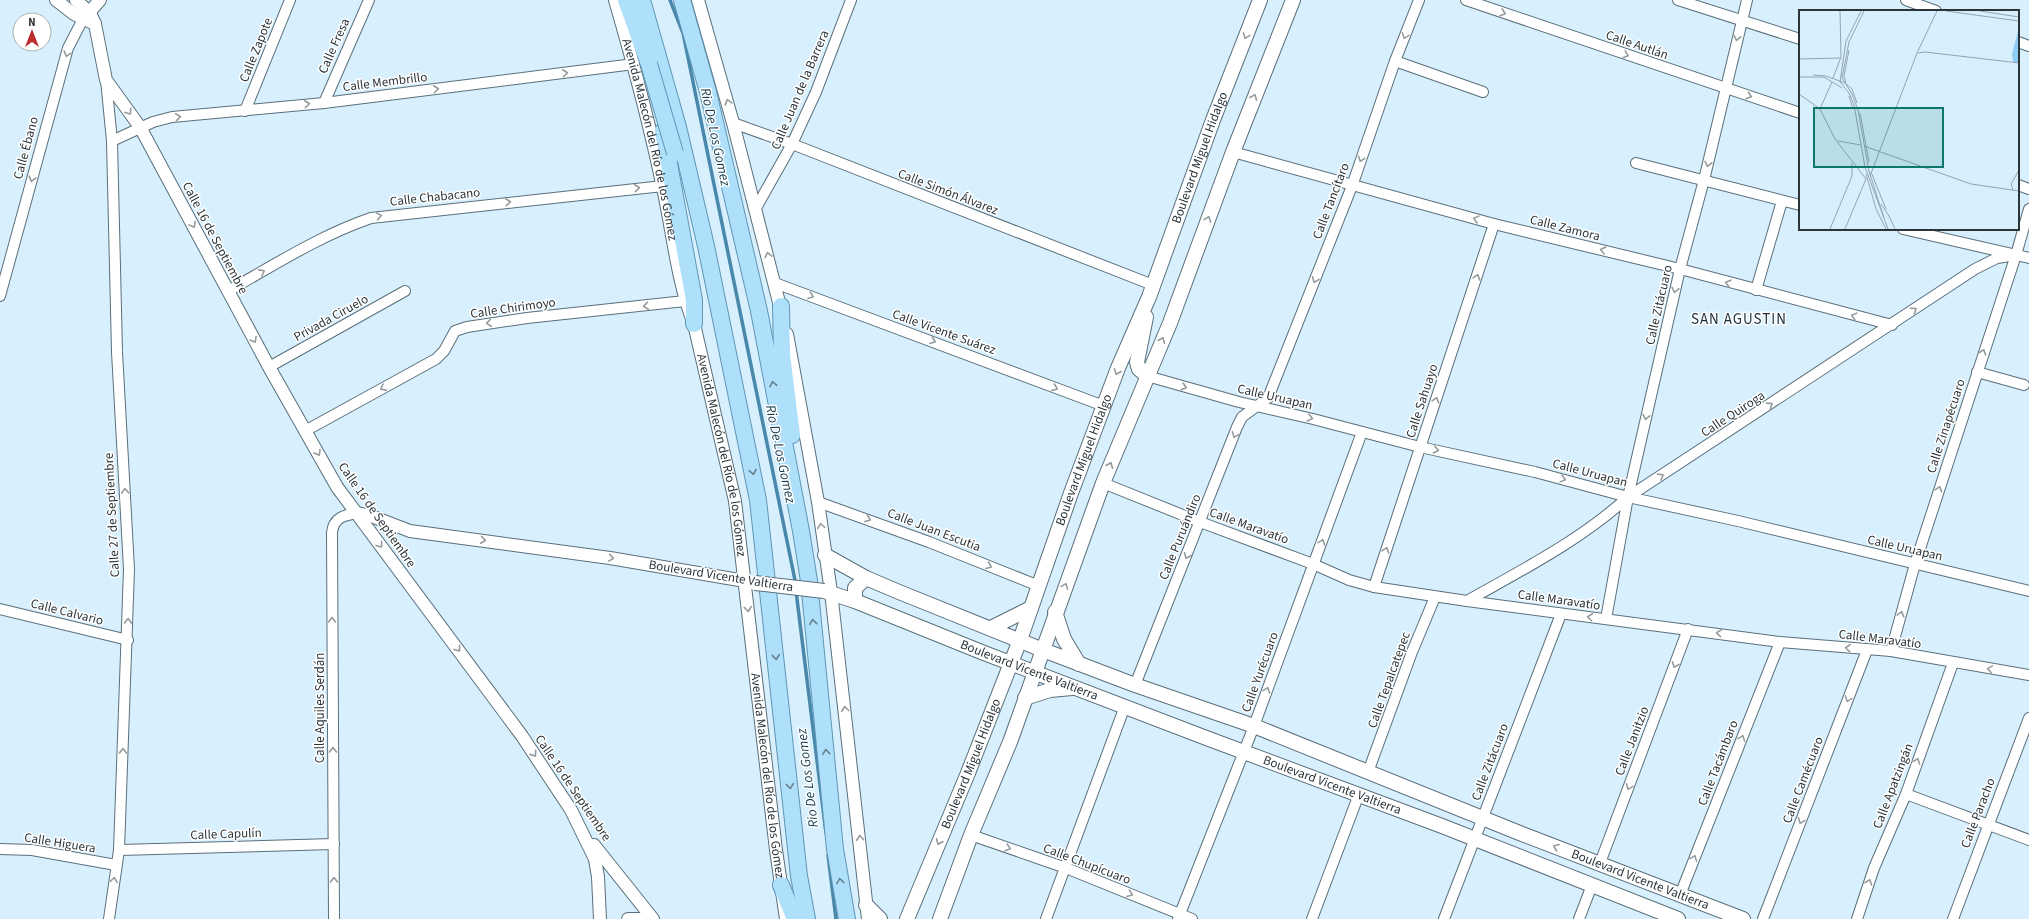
<svg xmlns="http://www.w3.org/2000/svg" width="2029" height="919" viewBox="0 0 2029 919" font-family="'Source Sans 3',sans-serif">
<rect width="100%" height="100%" fill="#d8f0fe"/>
<g fill="none" stroke-linecap="round" stroke-linejoin="round">
<!-- stream -->
<g stroke="#4988aa" stroke-width="3.5">
<path d="M670,0L683,33L796,585"/>
<path d="M796,591L826,833"/>
<path d="M828,855L836,919"/>
</g>
<defs>
<g id="minor">
<path d="M1466,0L1800,113"/>
<path d="M1678,0L1800,39"/>
<path d="M1906,0L1936,11"/>
<path d="M2018,42L2029,46"/>
<path d="M1395,61L1483,92"/>
<path d="M106,80L112,141"/>
<path d="M324,103L369,0"/>
<path d="M245,111L290,0"/>
<path d="M733,123L792,144L1153,285"/>
<path d="M1233,152L1494,224L1680,269L1892,325"/>
<path d="M1636,163L1800,205"/>
<path d="M2018,185L2029,189"/>
<path d="M756,208L792,144L816,92L851,0"/>
<path d="M1903,229L2029,258"/>
<path d="M775,283L1104,406"/>
<path d="M1756,290L1782,201"/>
<path d="M228,291C274,265 321,235 371,218L663,186"/>
<path d="M0,296L68,48L83,19"/>
<path d="M269,367L405,291"/>
<path d="M1977,372L2024,385"/>
<path d="M1147,376L1239,402L1313,419L1420,447L1535,472L1628,497L1738,521L2029,591"/>
<path d="M305,431L436,359L444,351L455,331L467,327L527,318L685,301"/>
<path d="M1103,483L1200,522L1313,564L1349,580L1374,587L1467,601L1780,642L1891,651L2029,675"/>
<path d="M818,502L929,542L1039,586"/>
<path d="M1374,587L1494,224"/>
<path d="M1467,601C1522,570 1581,540 1628,497L1975,269L1997,258L2016,255"/>
<path d="M0,609L128,640"/>
<path d="M1606,619L1628,497L1680,269L1704,180L1747,0"/>
<path d="M1891,651L1915,564L2016,255L2029,209"/>
<path d="M1135,685L1237,427L1242,417L1268,398L1352,186L1395,61L1419,0"/>
<path d="M1368,772L1412,652L1435,597"/>
<path d="M1906,794L2029,840"/>
<path d="M971,835L1066,868L1192,919"/>
<path d="M0,849L32,850L116,865"/>
<path d="M119,850L334,844"/>
<path d="M1600,863L1688,629"/>
<path d="M1680,895L1780,642"/>
<path d="M109,919L119,850L129,569L117,352L112,141L153,122L172,117L324,103L634,64"/>
<path d="M334,919L332,533C333,518 344,515 357,513"/>
<path d="M1046,919L1125,706"/>
<path d="M1178,919L1254,726L1362,432"/>
<path d="M1312,919L1359,794"/>
<path d="M1444,919L1561,614"/>
<path d="M1579,919L1592,885"/>
<path d="M1763,919L1867,650"/>
<path d="M1857,919L1874,868L1906,794L1953,663"/>
<path d="M1953,919L2029,718"/>
</g>
<g id="tertiary">
<path d="M56,0L74,14L95,24"/>
<path d="M76,0L90,13L95,24L106,80L140,127L269,367L337,487L522,736L571,810L595,859L598,877L600,919"/>
<path id="s1" d="M615,0C633,62 650,125 663,188C673,233 677,281 694,324L735,501L776,850L786,919"/>
<path d="M698,0L733,123L782,314"/>
<path d="M84,18L100,0"/>
<path d="M787,334L818,502L831,592L868,919"/>
<path d="M357,513L371,516L410,531L610,558L745,581"/>
<path d="M594,845L653,919"/>
<path d="M628,919H641"/>
</g>
<g id="secondary">
<path d="M1146,317L1137,362L1139,369L1147,376"/>
<path id="s2" d="M825,555L866,578L899,592L1043,650L1135,685L1254,726L1522,834L1743,919"/>
<path id="s3" d="M824,591L855,601L984,653L1209,739L1442,826L1678,919"/>
<path d="M855,601V588L866,578"/>
<path d="M1055,612L1064,639L1079,664"/>
<path d="M991,628L1031,608"/>
<path d="M1025,698L1050,690L1072,688"/>
<path d="M866,905L880,919"/>
<path id="s4" d="M907,919L968,773L1020,640L1071,493L1118,368L1149,297L1213,120L1260,0"/>
<path d="M940,919L971,835L1010,742L1103,483L1170,323L1233,152L1293,0"/>
</g>
<g id="primary">
<path d="M626,0L649,64"/>
<path d="M642,0L678,127L706,246L758,500L799,876L807,919"/>
<path d="M682,0L708,92L759,311L801,531L809,581L835,849L847,919"/>
<path d="M663,131L694,300V324"/>
<path d="M781,306L782,355L792,435"/>
<path d="M781,885L795,919"/>
</g>
</defs>
<!-- minor casing -->
<use href="#minor" stroke="#5a6f7b" stroke-width="12"/>
<!-- tertiary casing -->
<use href="#tertiary" stroke="#5a6f7b" stroke-width="14"/>
<!-- secondary casing -->
<use href="#secondary" stroke="#5a6f7b" stroke-width="16"/>
<!-- primary casing -->
<use href="#primary" stroke="#5e96b5" stroke-width="18"/>
<!-- minor -->
<use href="#minor" stroke="#fff" stroke-width="10"/>
<!-- tertiary -->
<use href="#tertiary" stroke="#fff" stroke-width="12"/>
<!-- secondary -->
<use href="#secondary" stroke="#fff" stroke-width="14"/>
<!-- primary -->
<use href="#primary" stroke="#afe0fb" stroke-width="16"/>
<defs>
<path id="secondary-bridge" d="M755,583L824,591"/>
<path id="primary-bridge" d="M649,64L675,153"/>
</defs>
<!-- secondary-bridge casing -->
<use href="#secondary-bridge" stroke="#5a6f7b" stroke-width="16" stroke-linecap="butt"/>
<!-- primary-bridge casing -->
<use href="#primary-bridge" stroke="#5e96b5" stroke-width="18" stroke-linecap="butt"/>
<!-- secondary-bridge -->
<use href="#secondary-bridge" stroke="#fff" stroke-width="14"/>
<!-- primary-bridge -->
<use href="#primary-bridge" stroke="#afe0fb" stroke-width="16"/>
</g>
<!-- one-way arrows -->
<defs><path id="oneway-chevron" d="M-2-3.5L2.5 0L-2 3.5" fill="none" stroke-width="1.6" stroke-linecap="round" stroke-linejoin="round"/></defs>
<g stroke="#959a9c">
<use href="#oneway-chevron" transform="translate(1503 13) rotate(19)"/>
<use href="#oneway-chevron" transform="translate(1246 36) rotate(110)"/>
<use href="#oneway-chevron" transform="translate(1405 36) rotate(111)"/>
<use href="#oneway-chevron" transform="translate(1737 38) rotate(103)"/>
<use href="#oneway-chevron" transform="translate(67 54) rotate(106)"/>
<use href="#oneway-chevron" transform="translate(1626 55) rotate(19)"/>
<use href="#oneway-chevron" transform="translate(565 73) rotate(-7)"/>
<use href="#oneway-chevron" transform="translate(436 89) rotate(-7)"/>
<use href="#oneway-chevron" transform="translate(1749 96) rotate(18)"/>
<use href="#oneway-chevron" transform="translate(1254 97) rotate(-68)"/>
<use href="#oneway-chevron" transform="translate(728 102) rotate(-106)"/>
<use href="#oneway-chevron" transform="translate(307 104) rotate(-6)"/>
<use href="#oneway-chevron" transform="translate(129 112) rotate(54)"/>
<use href="#oneway-chevron" transform="translate(178 117) rotate(-6)"/>
<use href="#oneway-chevron" transform="translate(1361 159) rotate(109)"/>
<use href="#oneway-chevron" transform="translate(1708 164) rotate(103)"/>
<use href="#oneway-chevron" transform="translate(32 179) rotate(105)"/>
<use href="#oneway-chevron" transform="translate(637 188) rotate(-6)"/>
<use href="#oneway-chevron" transform="translate(508 202) rotate(-6)"/>
<use href="#oneway-chevron" transform="translate(379 216) rotate(-10)"/>
<use href="#oneway-chevron" transform="translate(1208 219) rotate(-70)"/>
<use href="#oneway-chevron" transform="translate(1476 219) rotate(-165)"/>
<use href="#oneway-chevron" transform="translate(193 225) rotate(62)"/>
<use href="#oneway-chevron" transform="translate(1603 250) rotate(-166)"/>
<use href="#oneway-chevron" transform="translate(768 255) rotate(-104)"/>
<use href="#oneway-chevron" transform="translate(262 272) rotate(-29)"/>
<use href="#oneway-chevron" transform="translate(1477 277) rotate(-72)"/>
<use href="#oneway-chevron" transform="translate(1315 280) rotate(112)"/>
<use href="#oneway-chevron" transform="translate(1728 283) rotate(-164)"/>
<use href="#oneway-chevron" transform="translate(1675 290) rotate(103)"/>
<use href="#oneway-chevron" transform="translate(811 296) rotate(20)"/>
<use href="#oneway-chevron" transform="translate(646 306) rotate(172)"/>
<use href="#oneway-chevron" transform="translate(1914 310) rotate(-35)"/>
<use href="#oneway-chevron" transform="translate(1854 316) rotate(-165)"/>
<use href="#oneway-chevron" transform="translate(489 323) rotate(172)"/>
<use href="#oneway-chevron" transform="translate(254 340) rotate(61)"/>
<use href="#oneway-chevron" transform="translate(1162 340) rotate(-67)"/>
<use href="#oneway-chevron" transform="translate(933 341) rotate(20)"/>
<use href="#oneway-chevron" transform="translate(1983 352) rotate(-71)"/>
<use href="#oneway-chevron" transform="translate(1117 372) rotate(112)"/>
<use href="#oneway-chevron" transform="translate(1184 387) rotate(16)"/>
<use href="#oneway-chevron" transform="translate(383 388) rotate(152)"/>
<use href="#oneway-chevron" transform="translate(1055 388) rotate(21)"/>
<use href="#oneway-chevron" transform="translate(1436 400) rotate(-72)"/>
<use href="#oneway-chevron" transform="translate(1770 405) rotate(-33)"/>
<use href="#oneway-chevron" transform="translate(1646 417) rotate(103)"/>
<use href="#oneway-chevron" transform="translate(1310 418) rotate(14)"/>
<use href="#oneway-chevron" transform="translate(1235 435) rotate(111)"/>
<use href="#oneway-chevron" transform="translate(1436 450) rotate(12)"/>
<use href="#oneway-chevron" transform="translate(318 453) rotate(60)"/>
<use href="#oneway-chevron" transform="translate(1110 465) rotate(-67)"/>
<use href="#oneway-chevron" transform="translate(1661 476) rotate(-32)"/>
<use href="#oneway-chevron" transform="translate(1563 479) rotate(15)"/>
<use href="#oneway-chevron" transform="translate(1939 489) rotate(-72)"/>
<use href="#oneway-chevron" transform="translate(125 491) rotate(-93)"/>
<use href="#oneway-chevron" transform="translate(868 519) rotate(21)"/>
<use href="#oneway-chevron" transform="translate(821 526) rotate(-98)"/>
<use href="#oneway-chevron" transform="translate(483 540) rotate(8)"/>
<use href="#oneway-chevron" transform="translate(1322 542) rotate(-70)"/>
<use href="#oneway-chevron" transform="translate(380 545) rotate(54)"/>
<use href="#oneway-chevron" transform="translate(1386 550) rotate(-72)"/>
<use href="#oneway-chevron" transform="translate(1187 556) rotate(112)"/>
<use href="#oneway-chevron" transform="translate(611 558) rotate(9)"/>
<use href="#oneway-chevron" transform="translate(989 566) rotate(22)"/>
<use href="#oneway-chevron" transform="translate(1065 586) rotate(-69)"/>
<use href="#oneway-chevron" transform="translate(748 609) rotate(83)"/>
<use href="#oneway-chevron" transform="translate(1901 614) rotate(-75)"/>
<use href="#oneway-chevron" transform="translate(1590 617) rotate(-173)"/>
<use href="#oneway-chevron" transform="translate(332 620) rotate(-90)"/>
<use href="#oneway-chevron" transform="translate(128 621) rotate(-89)"/>
<use href="#oneway-chevron" transform="translate(1719 633) rotate(-172)"/>
<use href="#oneway-chevron" transform="translate(1848 648) rotate(-175)"/>
<use href="#oneway-chevron" transform="translate(458 649) rotate(53)"/>
<use href="#oneway-chevron" transform="translate(1675 665) rotate(111)"/>
<use href="#oneway-chevron" transform="translate(1990 669) rotate(-171)"/>
<use href="#oneway-chevron" transform="translate(1267 690) rotate(-70)"/>
<use href="#oneway-chevron" transform="translate(1848 699) rotate(111)"/>
<use href="#oneway-chevron" transform="translate(845 709) rotate(-97)"/>
<use href="#oneway-chevron" transform="translate(1742 738) rotate(-69)"/>
<use href="#oneway-chevron" transform="translate(333 750) rotate(-90)"/>
<use href="#oneway-chevron" transform="translate(123 751) rotate(-88)"/>
<use href="#oneway-chevron" transform="translate(534 754) rotate(55)"/>
<use href="#oneway-chevron" transform="translate(1917 761) rotate(-70)"/>
<use href="#oneway-chevron" transform="translate(1629 787) rotate(111)"/>
<use href="#oneway-chevron" transform="translate(1801 821) rotate(111)"/>
<use href="#oneway-chevron" transform="translate(860 838) rotate(-95)"/>
<use href="#oneway-chevron" transform="translate(939 842) rotate(113)"/>
<use href="#oneway-chevron" transform="translate(1556 847) rotate(-159)"/>
<use href="#oneway-chevron" transform="translate(1008 848) rotate(19)"/>
<use href="#oneway-chevron" transform="translate(1694 858) rotate(-69)"/>
<use href="#oneway-chevron" transform="translate(114 880) rotate(-82)"/>
<use href="#oneway-chevron" transform="translate(334 880) rotate(-90)"/>
<use href="#oneway-chevron" transform="translate(1869 882) rotate(-71)"/>
<use href="#oneway-chevron" transform="translate(1130 894) rotate(22)"/>
</g>
<g stroke="#668190">
<use href="#oneway-chevron" transform="translate(773 384) rotate(-101)"/>
<use href="#oneway-chevron" transform="translate(753 472) rotate(79)"/>
<use href="#oneway-chevron" transform="translate(813 622) rotate(-96)"/>
<use href="#oneway-chevron" transform="translate(776 657) rotate(84)"/>
<use href="#oneway-chevron" transform="translate(826 752) rotate(-96)"/>
<use href="#oneway-chevron" transform="translate(790 786) rotate(84)"/>
<use href="#oneway-chevron" transform="translate(840 881) rotate(-99)"/>
</g>
<g text-anchor="middle" dominant-baseline="central" stroke-width="3" stroke-linejoin="round" paint-order="stroke">
<!-- street labels -->
<g font-size="13" fill="#2b3439" stroke="#fff">
<text transform="translate(1637 45) rotate(19)">Calle Autlán</text>
<text transform="translate(334 46) rotate(-66)">Calle Fresa</text>
<text transform="translate(256 50) rotate(-68)">Calle Zapote</text>
<text transform="translate(385 82) rotate(-7)">Calle Membrillo</text>
<text transform="translate(800 90) rotate(-67)">Calle Juan de la Barrera</text>
<text stroke="none"><textPath href="#s1" startOffset="144">Avenida Malecón del Río de los Gómez</textPath></text>
<text transform="translate(26 148) rotate(-75)">Calle Ébano</text>
<text stroke="none"><textPath href="#s4" startOffset="816">Boulevard Miguel Hidalgo</textPath></text>
<text transform="translate(948 192) rotate(21)">Calle Simón Álvarez</text>
<text transform="translate(435 197) rotate(-6)">Calle Chabacano</text>
<text transform="translate(1331 201) rotate(-69)">Calle Tancítaro</text>
<text transform="translate(1565 228) rotate(14)">Calle Zamora</text>
<text transform="translate(215 238) rotate(62)">Calle 16 de Septiembre</text>
<text transform="translate(1659 305) rotate(-77)">Calle Zitácuaro</text>
<text transform="translate(513 308) rotate(-8)">Calle Chirimoyo</text>
<text transform="translate(331 318) rotate(-29)">Privada Ciruelo</text>
<text transform="translate(944 332) rotate(20)">Calle Vicente Suárez</text>
<text transform="translate(1275 397) rotate(13)">Calle Uruapan</text>
<text transform="translate(1422 401) rotate(-72)">Calle Sahuayo</text>
<text transform="translate(1733 414) rotate(-33)">Calle Quiroga</text>
<text transform="translate(1946 426) rotate(-72)">Calle Zinapécuaro</text>
<text stroke="none"><textPath href="#s1" startOffset="468">Avenida Malecón del Río de los Gómez</textPath></text>
<text stroke="none"><textPath href="#s4" startOffset="492">Boulevard Miguel Hidalgo</textPath></text>
<text transform="translate(1590 473) rotate(15)">Calle Uruapan</text>
<text transform="translate(112 515) rotate(-93)">Calle 27 de Septiembre</text>
<text transform="translate(377 515) rotate(55)">Calle 16 de Septiembre</text>
<text transform="translate(1249 526) rotate(20)">Calle Maravatío</text>
<text transform="translate(934 530) rotate(21)">Calle Juan Escutia</text>
<text transform="translate(1180 537) rotate(-68)">Calle Puruándiro</text>
<text transform="translate(1905 548) rotate(13)">Calle Uruapan</text>
<text transform="translate(721 576) rotate(9)">Boulevard Vicente Valtierra</text>
<text transform="translate(1559 600) rotate(8)">Calle Maravatío</text>
<text transform="translate(67 612) rotate(14)">Calle Calvario</text>
<text transform="translate(1880 639) rotate(7)">Calle Maravatío</text>
<text stroke="none"><textPath href="#s3" startOffset="220">Boulevard Vicente Valtierra</textPath></text>
<text transform="translate(1260 672) rotate(-70)">Calle Yurécuaro</text>
<text transform="translate(1389 680) rotate(-70)">Calle Tepalcatepec</text>
<text transform="translate(320 708) rotate(-90)">Calle Aquiles Serdán</text>
<text transform="translate(1632 741) rotate(-69)">Calle Janitzio</text>
<text transform="translate(1490 762) rotate(-69)">Calle Zitácuaro</text>
<text stroke="none"><textPath href="#s4" startOffset="168">Boulevard Miguel Hidalgo</textPath></text>
<text transform="translate(1718 763) rotate(-69)">Calle Tacámbaro</text>
<text stroke="none"><textPath href="#s1" startOffset="792">Avenida Malecón del Río de los Gómez</textPath></text>
<text transform="translate(1803 780) rotate(-69)">Calle Camécuaro</text>
<text stroke="none"><textPath href="#s3" startOffset="544">Boulevard Vicente Valtierra</textPath></text>
<text transform="translate(1893 786) rotate(-69)">Calle Apatzingán</text>
<text transform="translate(573 788) rotate(56)">Calle 16 de Septiembre</text>
<text transform="translate(1978 813) rotate(-69)">Calle Paracho</text>
<text transform="translate(226 834) rotate(-2)">Calle Capulín</text>
<text transform="translate(60 843) rotate(9)">Calle Higuera</text>
<text transform="translate(1087 864) rotate(21)">Calle Chupícuaro</text>
<text stroke="none"><textPath href="#s2" startOffset="878">Boulevard Vicente Valtierra</textPath></text>
</g>
<!-- water labels -->
<g font-size="14" font-style="italic" fill="#153b4e" stroke="#fff">
<text transform="translate(715 137) rotate(78)">Rio De Los Gomez</text>
<text transform="translate(780 454) rotate(78)">Rio De Los Gomez</text>
<text transform="translate(808 778) rotate(-97)">Rio De Los Gomez</text>
</g>
<!-- quarter labels -->
<g font-size="15" letter-spacing="1" fill="#1a2d38" stroke="#fff">
<text x="1739" y="319">SAN AGUSTIN</text>
</g>
</g>
<!-- overview -->
<g transform="translate(1799 10)">
<rect width="220" height="220" fill="#d8f0fe"/>
<path d="M220,17V53L214,52L213,44Z" fill="#8dcff4"/>
<path fill="none" stroke="#93a5af" stroke-width="1" d="M62,1L47,31L41,72L50,83L55,95L66,157L89,219M65,1L50,32L43,68L53,84L59,100L70,161L85,208M147,1L220,11M181,1L220,7M119,43L126,42L220,53M0,49L41,48M14,65L27,66L46,73L53,79M0,67H25L43,78M34,68L42,47L41,1M47,73L45,66L50,40M53,79L58,93M0,84L21,99L36,129L67,169M50,86L54,99M21,99L33,72M61,103L70,152M39,131L62,135M65,136L172,174L220,181M72,162L87,199M67,164L77,199L87,219M71,166L118,43L138,1M214,180L212,174L220,160M82,194L90,206M90,206L96,219M31,219L53,166V153M46,219L67,169"/>
<path fill="#0f766e" fill-opacity="0.15" stroke="#0f766e" stroke-width="2" d="M15,98H144V157H15Z"/>
<rect width="220" height="220" fill="none" stroke="#2b3439" stroke-width="2"/>
</g>
<!-- north arrow -->
<g transform="translate(32 32)"><circle r="19" fill="#ffffff" stroke="#aaaeb0"/>
<path d="M0-3L7 15L0 10L-7 15Z" fill="#bc2d32"/>
<text y="-6" font-size="11" font-weight="bold" text-anchor="middle" fill="#2b3439">N</text>
</g>
</svg>
